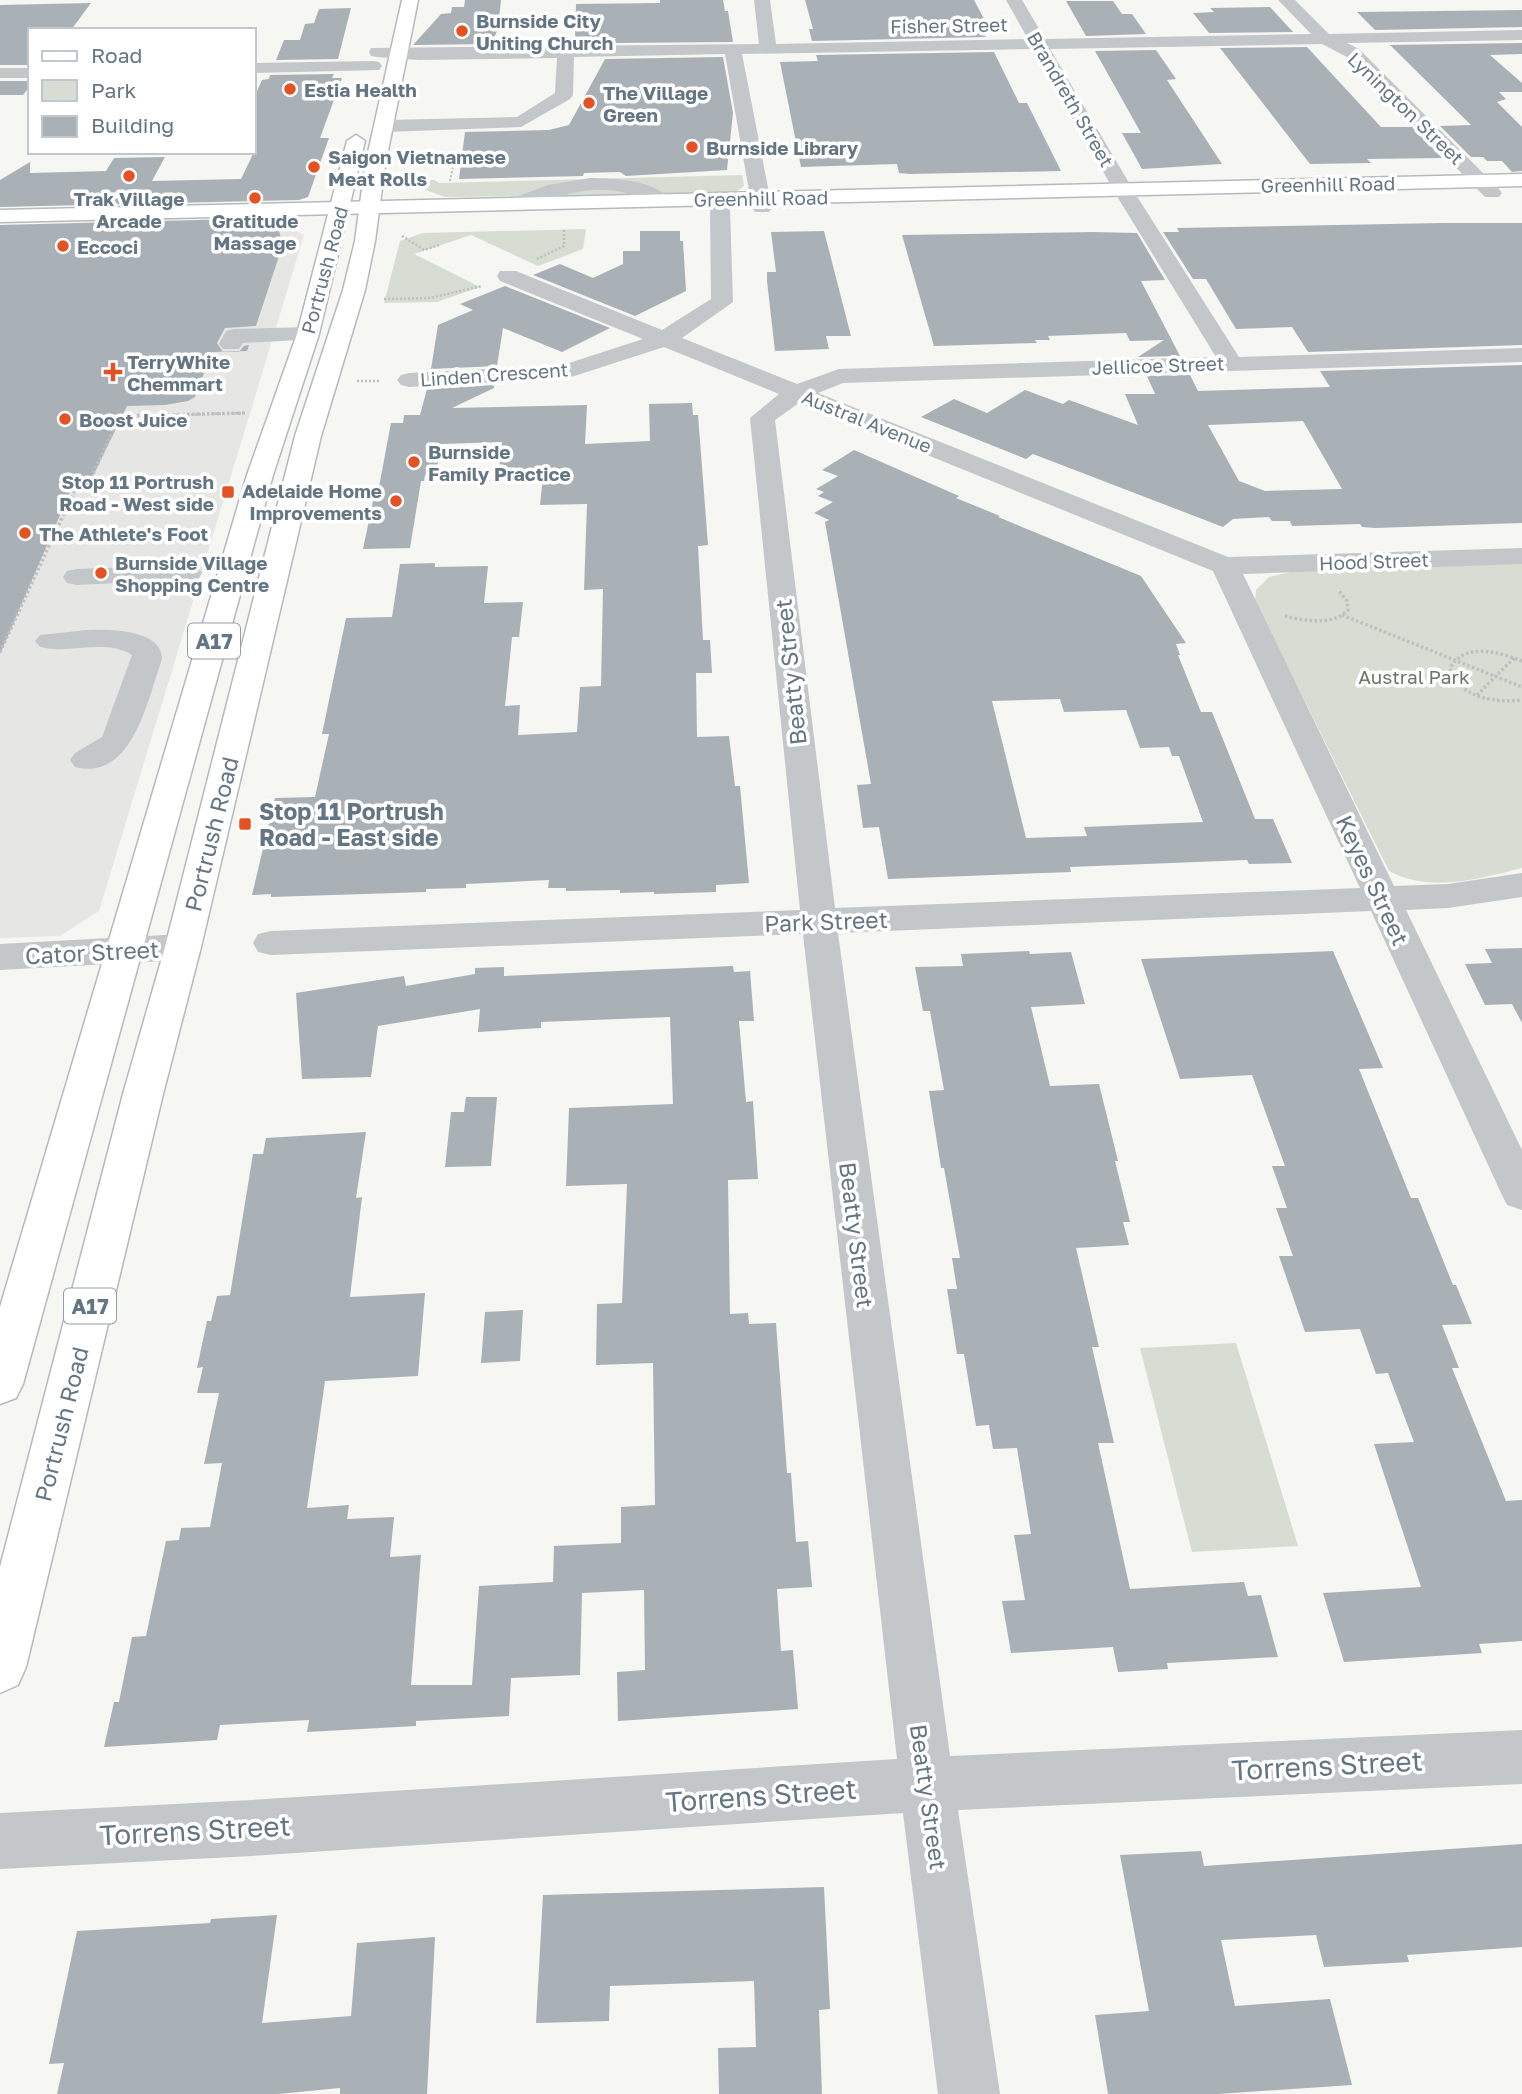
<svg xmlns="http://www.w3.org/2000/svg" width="1522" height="2094" viewBox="0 0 1522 2094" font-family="'Golos Text',sans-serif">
<rect width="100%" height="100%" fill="#f6f6f2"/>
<!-- built -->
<path fill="#e6e7e5" d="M290,228L304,235L99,911L60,936L0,938V235Z"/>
<!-- green -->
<g fill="#d7ddd3">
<path d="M742,175L744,186L733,194L445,197L410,184L411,181L434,180L439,183Z"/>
<path d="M586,229L583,249L538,266L471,235L414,254L480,287L437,302L384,303L400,241L423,233Z"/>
<path d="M1522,563V868C1479,879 1430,893 1389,871L1255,601L1256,590L1269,577L1295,571Z"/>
<path d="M1236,1343L1298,1546L1192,1552L1140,1348Z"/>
</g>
<!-- building -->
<g fill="#a9b1b7" fill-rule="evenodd">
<path d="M465,0H501L498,29L491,44L413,45L441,14L451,13L452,7H464Z"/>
<path d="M660,0H723L725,11H728L733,42L613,43L616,38H575L576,4L660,3Z"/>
<path d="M805,0H974L992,34H984L986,37L812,41L809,29H813Z"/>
<path d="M1066,1H1113L1122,14H1132L1146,34L1086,36Z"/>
<path d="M91,3L71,30H30V65H0V5Z"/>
<path d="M1270,7L1293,32L1209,33L1193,13L1214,12L1210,8Z"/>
<path d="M351,8L338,59L276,60L284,40H300L305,24L314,23L319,9Z"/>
<path d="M1522,10V27L1375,30L1357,12Z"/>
<path d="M1522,43V54L1490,55L1522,83V92H1499L1506,99L1497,102L1522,127V171L1512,172L1502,161H1487L1483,157H1471L1440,126L1471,125L1390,45Z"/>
<path d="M1307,47L1381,127H1412L1442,158L1367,159L1371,163L1310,164L1220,48Z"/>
<path d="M1156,50L1176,79L1167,80L1222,164L1142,169L1122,133H1141L1095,51Z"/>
<path d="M994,52L1019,103H1027L1061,171L910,174L899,173L897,164L801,167L780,62L818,61L816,55Z"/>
<path d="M723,57L733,113L727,170L626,176L620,172L584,173L583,176L459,179L465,132L549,130L569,125L605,59Z"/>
<path d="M334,74L332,78H342L320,138H329L308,197L299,200L0,207V180L30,162V173L106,171L114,158L165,157L152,181L241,179L254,152V98L262,80L269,79L270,75Z"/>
<path d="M0,81H30V86L23,95H0Z"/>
<path d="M275,218L283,244L256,326L225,328L217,343L223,352H239L244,346L249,345L247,351L212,352L195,397L188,401L165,405L127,406L89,484L70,492L0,654V225Z"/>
<path d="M1443,223H1522V345L1308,352L1292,327L1236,329L1206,279H1193L1163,232H1179L1177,228Z"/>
<path d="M640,231H680V241H683L686,291L635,316L533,275L560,264L593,278L623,264V251H640Z"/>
<path d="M824,231L851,336H826L829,349L775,351L767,281V272H776L771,232Z"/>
<path d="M1093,232L1137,233L1165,280L1141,281L1180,356L1138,357L1164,340L1130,341L1126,333L1048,336L1050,340H1035L1037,343L934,346L902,235Z"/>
<path d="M505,286L610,328L562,352L503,328L497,366L431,369L438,325L473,310L460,304Z"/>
<path d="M1522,365V523L1375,528L1362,527L1360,524L1292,526L1290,521H1272L1269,517L1233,519L1223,527L1033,454L1026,459L921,417L954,399L987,413L1025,390L1063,404L1069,400L1138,425L1125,394H1155L1147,376L1190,375L1198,391L1330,387L1320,371ZM1303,421L1342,489L1265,491L1239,481L1208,425Z"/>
<path d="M494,385V388L452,408L587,405L585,444L650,441L649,404L692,403L693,415H698L708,545L698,546L703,640H710L712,673H696L697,737L729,736L735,786H740L749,883L716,885V892L654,894V892L620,893V890L566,891V888H548L549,880L466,884V888L426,889V892L271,897V894L252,895L275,798L315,797L329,734H322L346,618L392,617L400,564L435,563V567L488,566L484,603L523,602L519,637H512L505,706L520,705L518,735L577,732L580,687L601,686L603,589L584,590L587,504L540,505L543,477L498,478L502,442L441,444L436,475H425L424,481H421L410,548L363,549L376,487H379L391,423H403L404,415H420L427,389Z"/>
<path d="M854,450L959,496L956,498L1000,516L998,517L1141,576L1186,643L1176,644L1180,655H1178L1201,712H1212L1255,819H1273L1292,863L1249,864L1247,860L1070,867L1071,872L888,879L879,827L863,828L857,785L871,784L825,522L829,520L814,513L833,502L818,496L824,492L816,489L838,476L822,470ZM1060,699L1064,712L1126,710L1140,748L1169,747L1172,756H1179L1203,822L1084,827L1087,836L1026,838L992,701Z"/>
<path d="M1522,948V1023L1512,1004L1485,1005L1465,964L1492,963L1485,949Z"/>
<path d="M1029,951L1030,954L1071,952L1085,1004L1031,1007L1050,1086L1099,1084L1118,1161H1115L1130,1222H1123L1129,1245L1076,1248L1099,1347H1092L1114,1443H1098L1130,1589L1244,1582L1248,1596L1261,1595L1278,1657L1167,1663L1168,1669L1118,1672L1113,1647L1011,1653L1002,1601L1025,1600L1014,1535L1031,1534L1017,1448L993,1449L989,1425L976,1426L964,1354H957L947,1289H957L952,1258H960L944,1168H941L929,1091L944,1090L930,1011H923L915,967L963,966L961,954Z"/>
<path d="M1333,951L1383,1068L1359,1069L1411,1198H1418L1453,1285H1456L1472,1324L1442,1325L1459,1368H1452L1506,1501L1522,1500V1641L1479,1644L1482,1653L1344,1662L1323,1593L1421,1587L1374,1444L1414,1442L1388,1373L1376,1374L1360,1329L1305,1332L1279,1256H1293L1276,1208H1287L1272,1166H1285L1252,1075L1180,1079L1141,959Z"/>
<path d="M733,966L734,972L750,971L754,1021H739L746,1102L753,1101L758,1179L728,1180L730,1314L748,1313L749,1324L776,1323L787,1473H791L796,1542L808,1541L812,1587L777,1589L781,1651L793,1650L798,1709L618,1721L617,1672L645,1670L644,1590L582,1593L580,1675L511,1678L509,1716L416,1721V1726L307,1732L309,1720L220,1725L217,1740L104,1747L114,1702H119L132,1637L146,1636L166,1541L179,1540L181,1528L210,1527L222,1463L204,1464L219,1393H197L203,1367L197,1368L207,1321H211L217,1296L230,1295L253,1154H263L266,1138L366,1132L356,1198L362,1197L350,1297L425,1293L418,1376L325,1381L307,1508L349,1505L347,1519L394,1517L390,1557L421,1555L411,1685H472L479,1586L553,1582L554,1546L621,1543V1507L655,1505L653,1363L596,1365L597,1304L622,1303L627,1184L566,1186L569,1108L673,1104L670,1017L541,1022V1028L478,1032L480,1009L378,1026L371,1077L302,1079L296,993L404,976L406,986L475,974V968L504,967V976Z"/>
<path d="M466,1097H497L491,1166L445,1167L451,1112H464Z"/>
<path d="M523,1310L520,1361L481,1363L485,1312Z"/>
<path d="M1522,1844V1947L1407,1955L1409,1962L1324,1967L1316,1935L1221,1940L1235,2006L1330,1999L1352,2085L1218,2094H1108L1095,2015L1149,2011L1120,1855L1201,1851L1204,1866Z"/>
<path d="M824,1887L830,2009L819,2010L822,2094H719L718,2048L756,2047L754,1981L610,1986L609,2021L536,2023L543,1895Z"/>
<path d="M277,1915L262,2023L351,2016L357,1943L435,1937L427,2094H340V2088L278,2094H57L64,2063L49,2064L77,1931L210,1923L211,1919Z"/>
</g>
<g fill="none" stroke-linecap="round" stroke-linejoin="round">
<defs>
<path id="major" d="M1522,174V186L0,222V210Z"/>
<g id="highway">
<path d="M402,0H418L385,166L375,241L365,290L321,436L201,947L163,1094L26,1667L18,1685L0,1693V1567L123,1094L165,947L295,436L343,290L355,241L365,166Z"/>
<path d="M356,135L365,141L319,334L273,475L23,1384L16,1398L0,1404V1307L247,475L297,334L347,141Z"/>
</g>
</defs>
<!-- major casing -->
<use href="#major" stroke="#b6babe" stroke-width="3"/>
<!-- highway casing -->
<use href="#highway" stroke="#b6b9bc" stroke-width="3"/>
<!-- path-far2 -->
<path stroke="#bdbfc1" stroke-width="2" stroke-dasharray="2 2" stroke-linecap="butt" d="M450,181L454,162"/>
<!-- path-far1 -->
<g stroke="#bdbfc1" stroke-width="2.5" stroke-dasharray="2 2" stroke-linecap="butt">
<path d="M402,236L424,250L439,245"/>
<path d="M537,259L564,246V229"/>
<path d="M384,299L430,298L482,286"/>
<path d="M357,381H380"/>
<path d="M175,415L246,413"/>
</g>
<!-- path -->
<g stroke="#bdbfc1" stroke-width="3.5" stroke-dasharray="2.5 2.5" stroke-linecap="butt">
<path d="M1342,615L1522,687"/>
<path d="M1285,616C1304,621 1333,626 1348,610L1347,601L1338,590"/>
<path d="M0,652L74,492L87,486L120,416L246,413"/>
<path d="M1522,661C1499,652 1465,642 1450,668C1459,698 1494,703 1522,700"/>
<path d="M1477,695L1514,658"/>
</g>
<!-- minor -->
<g fill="#c3c7ca" fill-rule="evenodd">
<path d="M754,0H770L776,44L1028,39L1006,0H1022L1045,39L1311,34L1278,0H1295L1329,34L1522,30V40L1347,43L1359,49L1499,189L1502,193L1499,197H1485L1347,57L1322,44L1050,49L1138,198L1239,357L1522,348V362L843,383L818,393L1228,557L1522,548V564L1243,574L1394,886L1448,884L1522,873V897L1448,908L1406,910L1522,1150V1210L1507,1205L1501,1193L1371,911L838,933L950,1756L1522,1730V1784L958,1810L1000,2094H938L903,1813L252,1856L0,1869V1813L252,1800L897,1759L803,934L271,955L258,952L253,943L258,934L271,931L800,910L750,418L779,394L664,347L565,379L409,387L401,385L397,380L401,375L409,373L563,365L643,339L500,281L497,276L500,271H516L662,330L711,299L710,209L713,205H727L730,209L733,302L682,338L797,384L839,369L1216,357L1118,198L1034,49L742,54L772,208L769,212H755L752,208L725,54L574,57L573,95L570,99L521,127L385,132L376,126L385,120L517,117L555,93L557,58L419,60L377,57L371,56L369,52L371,48L759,44ZM799,403L1213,571L1360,888L835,908L775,420Z"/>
<path d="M373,61L379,62L382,66L379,70L254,73V63Z"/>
<rect x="0" y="68" width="30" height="10"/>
<path d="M590,178C614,178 655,180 671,200L668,204C653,208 641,197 626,193C616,190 604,189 593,190C570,190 527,210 513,206L510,202L513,198L548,185Z"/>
<path d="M308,327L316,329L319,334L316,339L243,343L239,349H223L219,344L226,331L234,329Z"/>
<path d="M188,565L198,567L202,573L198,579L77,585L67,583L63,577L67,571L77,569Z"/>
<path d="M87,630C109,629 162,629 162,659C148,698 133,782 75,767L70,760L75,753L102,737L132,655C104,638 70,655 40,647L35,641L40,635Z"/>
<path d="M183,934L196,938L201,947L196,956L183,960L0,970V944Z"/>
</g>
<!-- major -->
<use href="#major" fill="#fff" fill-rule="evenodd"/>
<!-- highway -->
<use href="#highway" fill="#fff" fill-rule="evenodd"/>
</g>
<!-- markers -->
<g fill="#e45223" stroke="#fff" stroke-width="2.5">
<circle cx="462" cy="31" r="7"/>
<circle cx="290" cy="89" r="7"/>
<circle cx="589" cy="103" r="7"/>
<circle cx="692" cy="147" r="7"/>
<circle cx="314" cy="167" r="7"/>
<circle cx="129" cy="176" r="7"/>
<circle cx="255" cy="198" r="7"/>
<circle cx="63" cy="246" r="7"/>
<path d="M109.5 361.5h7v7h7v7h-7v7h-7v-7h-7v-7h7z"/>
<circle cx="65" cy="419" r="7"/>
<circle cx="414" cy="462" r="7"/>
<rect x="221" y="485" width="14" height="14" rx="3.5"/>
<circle cx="396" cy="501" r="7"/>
<circle cx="25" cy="533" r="7"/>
<circle cx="101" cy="573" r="7"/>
<rect x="238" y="817" width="14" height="14" rx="3.5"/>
</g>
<g text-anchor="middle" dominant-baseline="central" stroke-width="7" stroke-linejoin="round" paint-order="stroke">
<!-- far-poi labels -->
<g font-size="19" font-weight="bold" fill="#647583" stroke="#fff" text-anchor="start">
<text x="476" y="20">Burnside City<tspan x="476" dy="22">Uniting Church</tspan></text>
<text x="304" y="89">Estia Health</text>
<text x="603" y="92">The Village<tspan x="603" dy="22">Green</tspan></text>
<text x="706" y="147">Burnside Library</text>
<text x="328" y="156">Saigon Vietnamese<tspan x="328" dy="22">Meat Rolls</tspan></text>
<text x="129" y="198" text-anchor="middle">Trak Village<tspan x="129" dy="22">Arcade</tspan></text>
<text x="255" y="220" text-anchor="middle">Gratitude<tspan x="255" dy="22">Massage</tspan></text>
<text x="77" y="246">Eccoci</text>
<text x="127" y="361">TerryWhite<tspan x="127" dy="22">Chemmart</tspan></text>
<text x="79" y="419">Boost Juice</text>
<text x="428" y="451">Burnside<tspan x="428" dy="22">Family Practice</tspan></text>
<text x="214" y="481" text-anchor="end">Stop 11 Portrush<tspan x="214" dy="22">Road - West side</tspan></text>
<text x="382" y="490" text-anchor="end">Adelaide Home<tspan x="382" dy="22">Improvements</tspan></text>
<text x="39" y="533">The Athlete's Foot</text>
<text x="115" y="562">Burnside Village<tspan x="115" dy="22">Shopping Centre</tspan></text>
</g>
<!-- far-street labels -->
<g font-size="19" fill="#647583" stroke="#fff">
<text transform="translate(949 25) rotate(-1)">Fisher Street</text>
<text transform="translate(1071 99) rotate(60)">Brandreth Street</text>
<text transform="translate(1406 108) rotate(44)">Lynington Street</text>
<text transform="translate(1328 184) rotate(-1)">Greenhill Road</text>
<text transform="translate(761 198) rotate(-1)">Greenhill Road</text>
<text transform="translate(324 270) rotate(-75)">Portrush Road</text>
<text transform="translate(1158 365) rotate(-2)">Jellicoe Street</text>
<text transform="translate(494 374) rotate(-4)">Linden Crescent</text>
<text transform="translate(867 421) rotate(22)">Austral Avenue</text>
<text transform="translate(1374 561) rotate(-2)">Hood Street</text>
</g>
<!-- far-park labels -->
<g font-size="19" fill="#687a63" stroke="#fff">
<text x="1414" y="676">Austral Park</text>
</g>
<!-- shield labels -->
<g fill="#fff" stroke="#929ea8" stroke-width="2">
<rect x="188" y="623.5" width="52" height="35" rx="5"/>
<rect x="64" y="1288.5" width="52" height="35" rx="5"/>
</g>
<g font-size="21" font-weight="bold" fill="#647583">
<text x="214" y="641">A17</text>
<text x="90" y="1306">A17</text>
</g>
<!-- street labels -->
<g font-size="23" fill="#647583" stroke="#fff">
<text transform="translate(790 672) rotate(-96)">Beatty Street</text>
<text transform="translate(211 834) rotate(-76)">Portrush Road</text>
<text transform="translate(1373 880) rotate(65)">Keyes Street</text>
<text transform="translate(826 921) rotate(-2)">Park Street</text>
<text transform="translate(92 952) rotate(-3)">Cator Street</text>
<text transform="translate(857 1235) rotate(83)">Beatty Street</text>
<text transform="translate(61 1424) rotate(-76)">Portrush Road</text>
<text transform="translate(929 1797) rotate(82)">Beatty Street</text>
</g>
<!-- poi labels -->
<g font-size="23" font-weight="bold" fill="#647583" stroke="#fff" text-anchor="start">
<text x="259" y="811">Stop 11 Portrush<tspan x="259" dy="26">Road - East side</tspan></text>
</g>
<!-- near-street labels -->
<g font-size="28" fill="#647583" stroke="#fff">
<text transform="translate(1327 1765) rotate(-3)">Torrens Street</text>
<text transform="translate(761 1795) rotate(-4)">Torrens Street</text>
<text transform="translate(195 1830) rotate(-3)">Torrens Street</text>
</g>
</g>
<!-- legend -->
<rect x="28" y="28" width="228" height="126" fill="#ffffff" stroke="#c1c8cd" stroke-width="2"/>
<rect x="42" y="51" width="35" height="10" fill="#ffffff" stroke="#c1c8cd" stroke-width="2"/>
<text x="91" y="63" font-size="21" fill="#647583">Road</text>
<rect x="42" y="80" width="35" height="21" fill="#d7ddd3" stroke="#c1c8cd" stroke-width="2"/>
<text x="91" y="98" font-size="21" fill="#647583">Park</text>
<rect x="42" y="116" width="35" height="21" fill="#a9b1b7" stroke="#c1c8cd" stroke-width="2"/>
<text x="91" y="133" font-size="21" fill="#647583">Building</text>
</svg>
